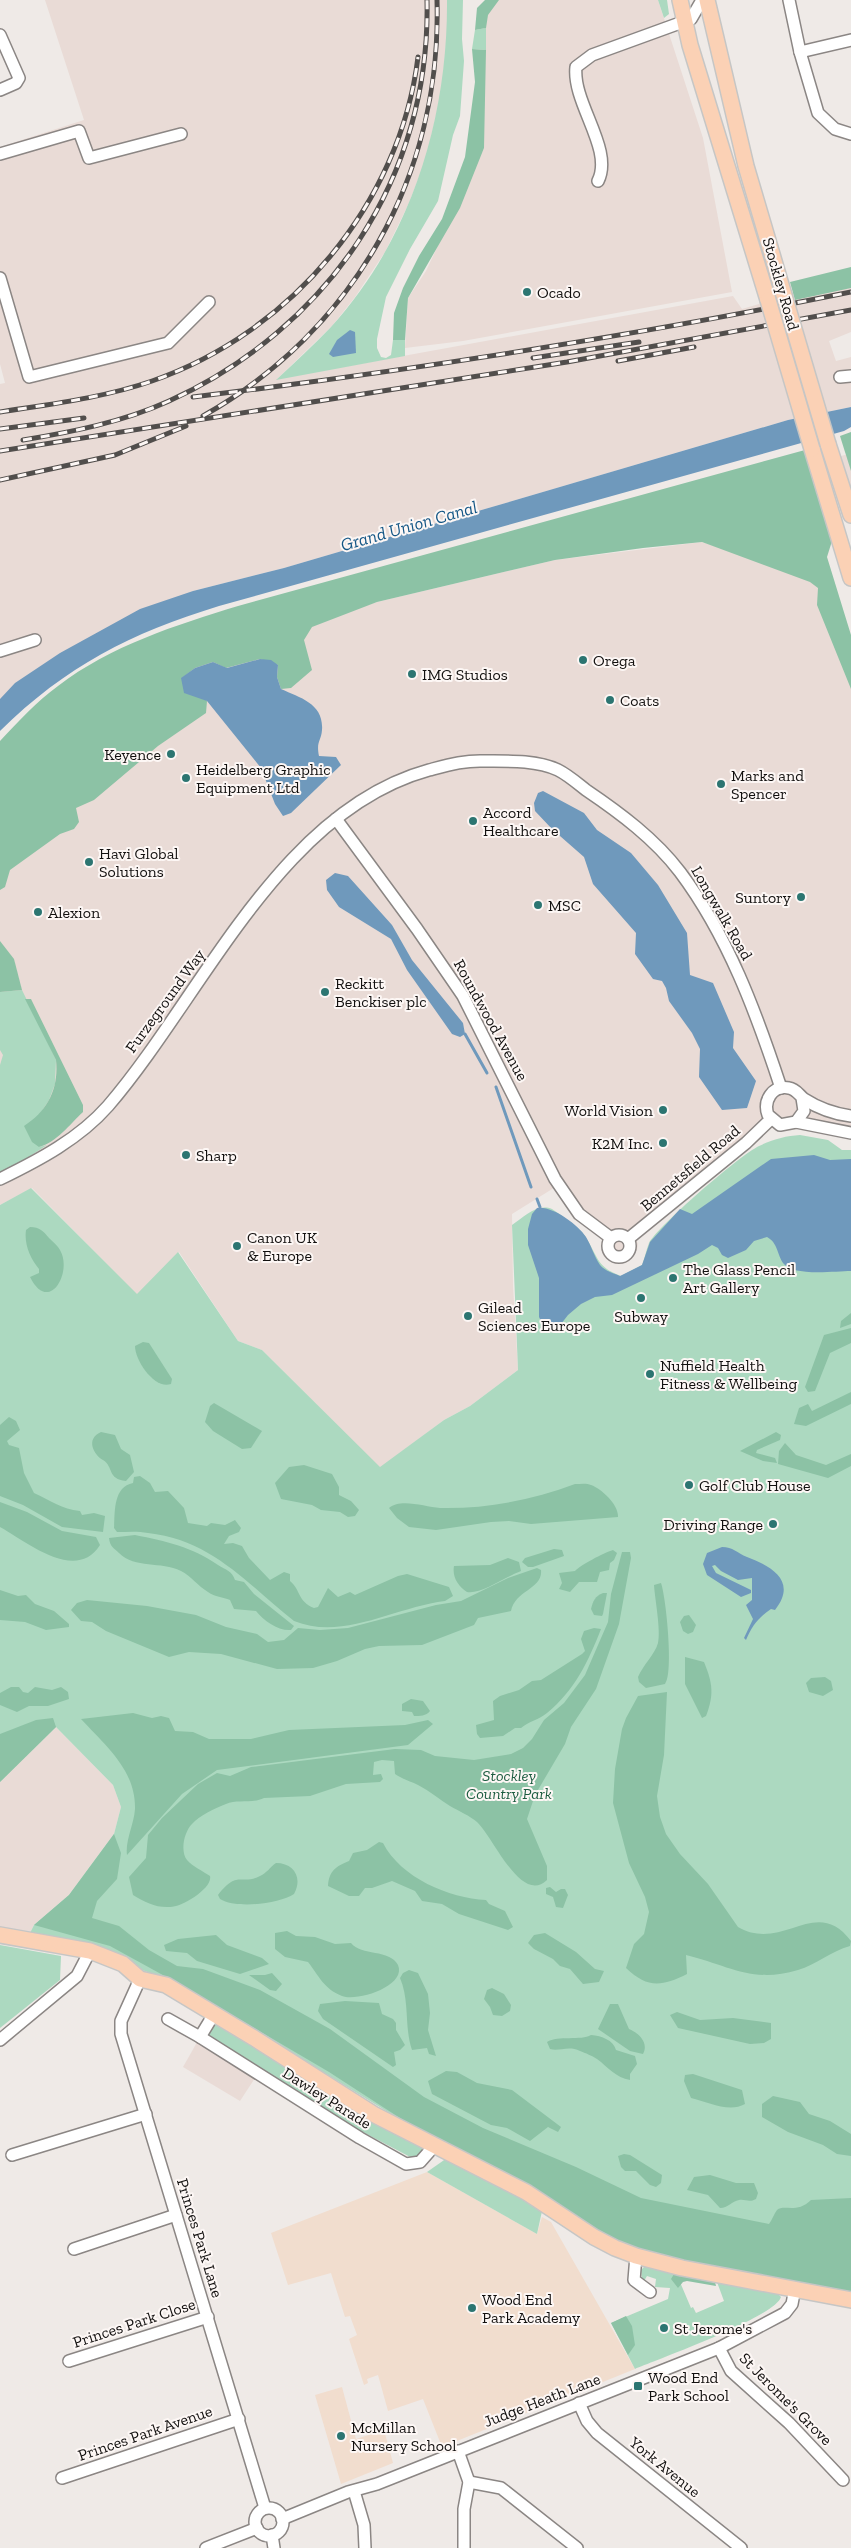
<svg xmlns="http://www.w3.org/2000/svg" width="851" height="2548" viewBox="0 0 851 2548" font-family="'Zilla Slab',serif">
<rect width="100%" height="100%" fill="#efeae7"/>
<!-- built -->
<g fill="#e9dbd6">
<path d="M45,0H447V32L442,90L426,159L409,203L385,252L355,297L332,326L277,379L733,296L742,309L851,277V332L829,341L836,361L851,357V407L788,420L284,568L193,591L0,699V384L5,383L0,364V147L84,120Z"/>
<path d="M491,0H658L703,138L732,292L463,341L405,348L408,298L426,271L484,148V16Z"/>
<path d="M851,453V502L838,457Z"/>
<path d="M702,542L814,579L851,658V1134L770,1122L635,1237L638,1244L637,1250L627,1260L620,1261L609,1254L606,1244L610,1237L557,1186L512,1214L513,1286L518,1370L470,1406L444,1420L380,1468L262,1350L238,1341L179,1252L137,1295L32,1188L0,1205V749L41,707L377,602L555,560Z"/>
<path d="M56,1727L113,1785L121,1807L114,1834L69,1895L34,1925L27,1939L0,1935V1782Z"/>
<path d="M200,2037L259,2072L240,2101L183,2067Z"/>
</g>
<!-- education -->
<g fill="#f1ddce">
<path d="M427,2172L537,2234L542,2217L551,2222L635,2369L442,2447L423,2399L388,2411L378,2375L367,2379L368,2383L364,2385L349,2339L357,2335L350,2316L345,2317L331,2273L288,2285L271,2233Z"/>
<path d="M342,2387L356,2439L384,2430L393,2463L341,2484L315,2395Z"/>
</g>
<!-- green -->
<g fill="#acd9c0" fill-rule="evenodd">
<path d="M447,0H463L462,39L464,61L460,116L453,135L438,201L410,249L386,297L377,339V348L381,357L386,358L391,355L393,340H405V356L276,380C295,362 314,345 331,327C412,238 448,117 447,0Z"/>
<path d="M658,0H667L669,14L664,18Z"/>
<path d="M486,28V50L472,49L475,30Z"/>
<path d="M22,990L56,1060L55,1084L49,1100L38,1117L39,1147L47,1145L21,1162L0,1172V1065L3,1055L0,1050V992Z"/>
<path d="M800,1135L828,1140L842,1150H851V2300L440,2144L181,1985L106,1956L27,1939L34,1925L69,1895L114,1834L121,1807L113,1785L56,1727L0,1782V1205L31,1188L137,1294L178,1252L238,1341L262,1350L380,1467L444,1420L470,1406L518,1370L512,1225C524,1217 537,1203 552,1209C562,1216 578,1226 585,1236C598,1256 596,1267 621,1276L642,1265C645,1258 646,1250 649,1243C658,1226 740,1155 759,1146C773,1139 786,1136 800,1135Z"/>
<path d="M0,1945L61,1956L60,1980L0,2028Z"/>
<path d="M214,2014L426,2146L420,2156L414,2159L287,2092L200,2037Z"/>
<path d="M447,2158L502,2184L542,2211L537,2234L427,2172Z"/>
<path d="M646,2265L777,2293L781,2297C775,2317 659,2359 635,2369L611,2323L668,2299L670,2288L655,2287L656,2279L647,2276L644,2281L642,2279L641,2270ZM677,2275L717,2282L724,2301L696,2313L693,2307L691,2308Z"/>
</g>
<!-- forest -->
<g fill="#8cc2a5">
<path d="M485,0H499L488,15L486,28L475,30L477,8Z"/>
<path d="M472,49L486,50L484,148L460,208L408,298L405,340H393L394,313L403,288L419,256L442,219L465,157L475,82Z"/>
<path d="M851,267V288L795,300L790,282Z"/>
<path d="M851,432V471L840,436Z"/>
<path d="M805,450L832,541L827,557L851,635V689L817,605L818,588L810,582L702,542L643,548L555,560L377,602L312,627L304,640L312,670L291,688L281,689L277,677L278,665L260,659L226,668L213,662L195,668L182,678L207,701L206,713L158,746L94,800L76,808L79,822L74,829L60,834L10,870L5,887L0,890V741C18,722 37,701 58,686C110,646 176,625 238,606Z"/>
<path d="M0,941L14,959L22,990L0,992Z"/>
<path d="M25,999H31L83,1105V1112C70,1124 56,1143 39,1147L32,1142L24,1126C48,1111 59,1088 56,1060Z"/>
<path d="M30,1227C40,1227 43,1231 49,1238C53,1242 58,1246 60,1250C73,1272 49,1315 30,1277L39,1273V1269C30,1258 24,1244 26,1230Z"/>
<path d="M851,1313V1324L840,1328L841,1321Z"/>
<path d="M851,1328V1343L830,1353L815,1391L808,1392L805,1387L824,1335Z"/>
<path d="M143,1342L149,1343L172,1379L171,1384C155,1390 135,1361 135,1346Z"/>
<path d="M851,1392V1404L806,1426L794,1424L799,1408L808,1404L812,1411Z"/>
<path d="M214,1403L262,1431L251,1448L242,1449L213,1431L205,1422L210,1406Z"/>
<path d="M9,1417L16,1421L20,1430L7,1441L9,1445L19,1448L24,1473L34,1493C52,1501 61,1509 80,1511L82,1515L94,1513L105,1516L103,1532L62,1527L23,1505L0,1496V1425Z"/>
<path d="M101,1432L115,1435L121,1449L130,1455L134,1472L126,1481C107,1479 114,1467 103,1460C94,1455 85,1439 101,1432Z"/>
<path d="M776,1432L781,1435L780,1440L757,1450L756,1453L775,1458L777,1463L763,1461L740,1451Z"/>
<path d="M785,1443L796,1455L826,1465L851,1454V1466L828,1478L778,1464L779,1451Z"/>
<path d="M304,1465L332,1474L339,1487V1495L351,1501L359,1510L355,1516L348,1517L340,1512L321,1510L312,1505L281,1499L275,1483L289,1467Z"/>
<path d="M140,1476L150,1483L155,1492L168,1491L184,1508L188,1523L207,1526L211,1523L225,1525L235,1520L241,1528L239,1532L229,1536L224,1544L233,1543L242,1546L249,1558L270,1580L284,1572L290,1574V1581C301,1590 297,1601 314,1608L318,1607L328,1588L338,1597L350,1592L355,1595L398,1576L407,1574L449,1587L453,1596L445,1601C395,1607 343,1641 294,1621C246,1583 212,1540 148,1533C138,1531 128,1532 117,1532L114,1528C115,1512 113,1487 133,1483L134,1477Z"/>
<path d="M575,1484C580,1484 587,1483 591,1485C602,1489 619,1505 618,1517L531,1524L509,1521L491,1522L436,1530L409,1527L397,1518L389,1508C401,1498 425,1507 440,1508C486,1509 533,1500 575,1484Z"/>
<path d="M0,1502L27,1512L62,1531L96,1537L100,1545C76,1583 27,1542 0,1527Z"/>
<path d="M135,1535C166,1541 192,1547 218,1565C226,1570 232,1571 235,1580L244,1582L254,1594L294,1626L291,1630C278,1631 264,1621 256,1611L234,1609L230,1600C223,1597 215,1597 208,1592C198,1586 191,1576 181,1571C161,1561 135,1569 119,1553C114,1548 110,1547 109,1538Z"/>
<path d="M554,1549L562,1550L564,1556L533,1567H528L522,1562L525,1558Z"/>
<path d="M613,1550L617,1553L614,1560L610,1563L609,1570L600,1572L597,1582H579L570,1592L559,1589L562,1583L559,1573L575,1571C581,1565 603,1553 613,1550Z"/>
<path d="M622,1552H630L631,1558L619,1624L596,1689L571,1727L565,1744L535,1795L527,1819L547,1866V1880C521,1905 494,1838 477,1822C470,1816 459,1811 450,1806C440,1800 430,1791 418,1785C410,1781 402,1779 395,1774L394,1761L382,1760L374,1762L373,1775L381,1774L383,1779L380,1782L346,1784L310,1796L264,1798C252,1804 237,1799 226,1804C215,1808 199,1816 192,1824C184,1832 180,1851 187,1860C193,1867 203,1871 210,1876C213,1888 182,1907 170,1907C156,1908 145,1902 133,1895L129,1877L146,1858L148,1835L162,1818L198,1784L217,1773L230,1776L251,1767L395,1749L421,1750L435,1756L474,1760L511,1754L523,1748L532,1739L544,1720L564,1703L585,1675L608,1622L611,1594Z"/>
<path d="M508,1558L519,1562L521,1571C507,1576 480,1595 467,1592C458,1586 452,1577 454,1566L490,1565Z"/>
<path d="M537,1568L541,1570C543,1589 515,1590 511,1611L478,1618L474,1625L422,1645L379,1646L365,1649L337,1661L313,1668L277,1669L221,1654L189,1652L169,1657L106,1631L92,1622L81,1621L71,1610L77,1603L87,1600L147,1606L196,1615L226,1627L257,1634L268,1642L284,1640L298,1628L320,1630L348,1628L436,1605L461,1601L508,1578Z"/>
<path d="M661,1583C666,1597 674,1674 665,1684L646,1688L639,1682L638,1677C643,1665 655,1654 658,1643C661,1630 655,1600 654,1585Z"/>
<path d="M0,1590L18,1596L26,1595L35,1604L54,1611L69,1624V1627L46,1630L25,1622L0,1620Z"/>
<path d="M603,1593H607L603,1614L602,1616L594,1615L591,1609C593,1601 595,1596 603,1593Z"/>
<path d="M689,1615L696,1625L693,1632L688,1634L683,1631L680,1622L684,1616Z"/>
<path d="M594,1628L601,1629C588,1662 575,1690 547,1713C539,1720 529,1721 521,1728H515L503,1736L480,1738L477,1734L476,1725L494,1720L493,1701L500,1696L519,1690L532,1681L541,1680L582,1654L585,1651L581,1639L584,1631Z"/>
<path d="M685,1657L704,1662C713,1684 714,1695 706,1716L702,1718L685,1684Z"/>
<path d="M825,1677L831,1681L833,1690L823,1696L809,1692L806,1683L811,1678Z"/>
<path d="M11,1687H19L23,1692L28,1693L35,1687L52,1690L61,1687L68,1692L69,1699L48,1706H29L17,1712L0,1705V1693Z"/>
<path d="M667,1692L664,1755L657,1796L660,1817L666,1834L680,1854L708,1884L738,1927C783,1953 816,1894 851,1941L850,1946C831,1951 816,1965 798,1970C752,1984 728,1965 686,1955L687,1974C661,1987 647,1988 626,1968L634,1944L644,1934L649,1912L645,1897L629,1863L613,1803L615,1769L622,1729L626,1718L638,1696Z"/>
<path d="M411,1699L423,1701L430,1711C426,1716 420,1716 414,1716L412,1712L402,1711V1704Z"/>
<path d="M133,1713L152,1718L161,1716L169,1718L175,1731L193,1732L209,1739H251L289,1730L405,1725L428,1720L433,1724L408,1745L217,1770L182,1794L127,1855C125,1841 134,1824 135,1809C136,1770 105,1745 81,1719Z"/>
<path d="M53,1718L56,1727L0,1782V1734L36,1720Z"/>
<path d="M114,1834L121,1853L117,1879L97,1901L92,1918L119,1926L149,1950L177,1966L203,1969L260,1990L330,2029L424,2097L483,2128L576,2167L641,2198L769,2224C772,2220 774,2214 777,2210C784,2204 797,2214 811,2200L851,2198V2293L636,2256L440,2144L329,2072L181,1985L110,1946L34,1925L69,1895Z"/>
<path d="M379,1842L383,1843C401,1878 449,1898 486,1900L489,1904L505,1911L513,1927L508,1930L459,1914L442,1904L422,1901L415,1891L392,1881L372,1888H365L359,1896H349L328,1886C329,1871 336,1866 349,1861L353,1853L367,1850Z"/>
<path d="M276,1863C294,1863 303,1878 294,1894C279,1904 236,1909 220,1899L218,1895C238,1869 241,1886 260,1876C267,1873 270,1867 276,1863Z"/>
<path d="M550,1887L556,1892L561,1889H565L568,1895L563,1908L556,1907L553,1897L546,1894V1888Z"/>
<path d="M287,1931L296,1936L315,1937L335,1944L351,1943C361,1956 390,1949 398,1965C407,1986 357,2002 342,1996C324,1989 319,1976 308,1962L285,1957L275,1949V1933Z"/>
<path d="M545,1933L576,1952L595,1969L604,1971L599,1982L583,1984L570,1969L560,1966L553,1959L534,1949L528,1943L534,1935Z"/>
<path d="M216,1935L227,1945L262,1958L269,1964L240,1974L197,1961L187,1953L166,1951L164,1945L178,1939Z"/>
<path d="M409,1970L418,1973L428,1994L430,2013L428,2030L436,2056L429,2054L427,2048L412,2050C404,2027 410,2001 400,1978L403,1973Z"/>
<path d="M272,1973L282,1984L276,1991L270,1990L249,1975H265Z"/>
<path d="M492,1988L504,1994L511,2005L510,2011L502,2016L493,2015L490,2007L484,1999L487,1990Z"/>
<path d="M345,2001L379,2003L382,2014L393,2019L396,2023V2030L405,2045L400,2050L394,2052L396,2065L393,2067L323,2019L318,2011L320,2004Z"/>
<path d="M610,2004H618L629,2029C639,2033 649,2043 643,2054L630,2051L598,2029Z"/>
<path d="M677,2012L700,2020L733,2018L771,2023V2039L764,2043L750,2044L678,2028L670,2015Z"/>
<path d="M591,2035C602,2036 613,2040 616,2050L635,2056L637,2064L630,2074V2080C616,2078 608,2067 597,2059C593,2056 585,2053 580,2051C568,2045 559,2052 550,2049L547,2042C558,2035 581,2041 591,2035Z"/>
<path d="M446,2071L457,2072L477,2083L512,2090L561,2127L558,2132L548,2127L530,2141L507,2128L491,2125L432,2094L428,2081Z"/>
<path d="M693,2074L742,2090L745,2104C729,2113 708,2102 691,2098L684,2081L685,2075Z"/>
<path d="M773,2096L800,2102L809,2114L830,2121L851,2134V2156L837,2154L823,2145L788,2132L762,2117V2104Z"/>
<path d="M624,2154L630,2155L662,2175L661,2183L656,2187L650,2185L636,2171H625L621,2167L618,2156Z"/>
<path d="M710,2175L736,2183H754L758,2193L756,2199C749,2203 746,2199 739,2200C732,2201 728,2208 720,2208L708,2195L687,2190L694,2177Z"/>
<path d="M674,2274L715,2282L716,2286L687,2281L683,2282L678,2288L671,2279Z"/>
<path d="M626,2316L632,2326L635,2345L628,2355L611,2323Z"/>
</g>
<!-- water -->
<g fill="#6f99bc">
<path d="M350,330L355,332L356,353L333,357L329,354L337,340Z"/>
<path d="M851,407V427L844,431L219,606C131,633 66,666 0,731V699L15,683L60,653L140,609L193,591L284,568L788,420Z"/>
<path d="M260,659L271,660L278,665L277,677L281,689C301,698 324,704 322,730C321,742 316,741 319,756L336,757L341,765L291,813L283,816L275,804L261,768L207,701L184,693L181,678L195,668L213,662L227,668Z"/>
<path d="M543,791L584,813L597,830L631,853L658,885L687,933L690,975L713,983L734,1032L733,1048L756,1081L747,1108L722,1110L699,1077L700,1049L692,1033L669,1001L666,988L662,981L653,979L635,954L636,933L593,884L584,857L552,829L535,811L534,803L538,793Z"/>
<path d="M335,873L348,876L392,925L412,960L463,1023L465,1034L460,1037L452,1034L407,970L391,939L339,907L327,890L326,880Z"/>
<path d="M814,1155L830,1160L851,1159V1271C834,1271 794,1277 783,1263C777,1254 778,1243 767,1237L754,1241L746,1250L728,1258L722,1255L718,1248L712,1245L698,1254L612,1295L595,1297L581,1304L568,1315L561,1324L549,1326L542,1323L539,1317V1278L528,1245V1229L532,1214L537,1208C551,1205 578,1224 586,1237C591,1245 594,1256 600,1265C605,1271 613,1273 620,1276L642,1265L650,1242L680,1209L692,1214L771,1159Z"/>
<path d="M722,1547C733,1547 737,1553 747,1557C771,1566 798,1581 775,1610L771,1609C758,1618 752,1626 746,1640L744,1638L753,1619L746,1605L752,1600V1578L738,1580L721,1571L715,1565L712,1566L716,1573L751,1590V1593L741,1597L707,1575L703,1564L707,1553Z"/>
</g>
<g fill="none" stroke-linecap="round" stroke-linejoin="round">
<!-- stream -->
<g stroke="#6f99bc" stroke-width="3">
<path d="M465,1034L487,1073"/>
<path d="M496,1087L531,1187"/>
<path d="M537,1199L540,1207"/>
</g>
<defs>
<g id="minor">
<path d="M789,0L800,52L818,113L835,129L851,134"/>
<path d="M0,35L19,78L16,83L0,90"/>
<path d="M800,52L851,40"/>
<path d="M0,154L79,131L89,158L181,134"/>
<path d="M598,181C614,149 572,103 576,67L592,55L691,19L702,0"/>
<path d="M0,278L29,377L168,343L209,302"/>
<path d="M840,377L851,376"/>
<path d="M0,651L35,640"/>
<path d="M336,819L417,929L463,996L555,1179L579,1214L611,1238"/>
<path d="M802,1098L804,1111L796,1122L780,1125L768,1115C763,1101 772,1085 789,1088C796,1089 799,1095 804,1099C818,1108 835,1114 851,1116"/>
<path d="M796,1122L851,1133"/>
<path d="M0,1179C39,1160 79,1139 108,1106C202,997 279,811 429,770C448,765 465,760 485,761C507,761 537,760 558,770C568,775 577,783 586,790C620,813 655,839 680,872C728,936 756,1012 781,1088"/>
<circle cx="619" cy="1246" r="11"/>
<path d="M628,1239L746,1143L771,1119"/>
<path d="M140,1979L121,2021V2034L265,2508"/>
<path d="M168,2019L200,2037L360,2138L406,2164L420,2162L435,2145"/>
<path d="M200,2037L214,2014"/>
<path d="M0,2040L77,1976L90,1951"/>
<path d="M12,2155L146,2114"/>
<path d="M74,2249L176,2215"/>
<path d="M636,2256L634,2280L650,2292"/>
<path d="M719,2348L731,2371L789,2423L843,2480"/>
<path d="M69,2361L208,2317"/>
<path d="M579,2403L587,2421L597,2433L741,2548"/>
<path d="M458,2451L469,2482L464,2509V2548"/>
<path d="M62,2478L239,2419"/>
<path d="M469,2482L501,2488L577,2548"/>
<path d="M354,2491L364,2525L365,2548"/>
<circle cx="269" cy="2522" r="14"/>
<path d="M282,2519L348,2492L377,2484L719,2348L785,2313L792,2304L795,2288"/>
<path d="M272,2535L274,2548"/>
<path d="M206,2548L257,2528"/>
</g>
<g id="major">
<path d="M680,0L690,45L768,300"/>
<path d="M707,0L746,166L784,295"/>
<path d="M828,444L851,515"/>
<path d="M812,449L851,578"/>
<path d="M0,1935L90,1951L123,1964L140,1979L166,1985L254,2038L375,2115L526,2192L594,2237L615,2248L636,2256L682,2268L851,2300"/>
</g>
</defs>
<!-- minor casing -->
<use href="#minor" stroke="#8b8684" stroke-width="14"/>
<!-- major casing -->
<use href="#major" stroke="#c6c6c5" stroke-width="18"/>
<!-- minor -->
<use href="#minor" stroke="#fff" stroke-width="11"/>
<!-- major -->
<use href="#major" stroke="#fbd1b5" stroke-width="15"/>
<defs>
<g id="rail">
<path d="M533,358L639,342"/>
<path d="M618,361L694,347"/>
<path d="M193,397C414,370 633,336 851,292"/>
<path d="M0,412C51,404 103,398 152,381C291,333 400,204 418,57"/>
<path d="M203,416C355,330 442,174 437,0"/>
<path d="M0,429L84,418"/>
<path d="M23,440C72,432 123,422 169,401C329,328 431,177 427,0"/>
<path d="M0,451L567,362L851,310"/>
<path d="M0,480L115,455L186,426"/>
</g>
</defs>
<!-- rail casing -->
<use href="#rail" stroke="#514e4c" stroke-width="5"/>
<!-- rail -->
<use href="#rail" stroke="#fdf7f5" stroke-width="3" stroke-dasharray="9" stroke-linecap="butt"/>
<defs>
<g id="major-bridge">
<path d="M784,295L828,444"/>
<path d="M768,300L812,449"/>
</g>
</defs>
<!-- major-bridge casing -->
<use href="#major-bridge" stroke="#c6c6c5" stroke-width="18" stroke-linecap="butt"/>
<!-- major-bridge -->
<use href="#major-bridge" stroke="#fbd1b5" stroke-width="15"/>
</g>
<!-- markers -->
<g fill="#2c7571" stroke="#fdf7f5" stroke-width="2">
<circle cx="527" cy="292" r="5"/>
<circle cx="583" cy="660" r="5"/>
<circle cx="412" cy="674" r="5"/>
<circle cx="610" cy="700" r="5"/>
<circle cx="171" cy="754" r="5"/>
<circle cx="186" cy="778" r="5"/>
<circle cx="721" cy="784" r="5"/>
<circle cx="473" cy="821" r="5"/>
<circle cx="89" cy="862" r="5"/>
<circle cx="801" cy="897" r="5"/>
<circle cx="538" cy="905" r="5"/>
<circle cx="38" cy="912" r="5"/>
<circle cx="325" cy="992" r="5"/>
<circle cx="663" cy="1110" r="5"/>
<circle cx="663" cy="1143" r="5"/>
<circle cx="186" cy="1155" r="5"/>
<circle cx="237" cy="1246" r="5"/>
<circle cx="673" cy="1278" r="5"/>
<circle cx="641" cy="1298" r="5"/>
<circle cx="468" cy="1316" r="5"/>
<circle cx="650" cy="1374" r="5"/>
<circle cx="689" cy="1485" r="5"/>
<circle cx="773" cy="1524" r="5"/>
<circle cx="472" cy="2308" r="5"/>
<circle cx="664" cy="2328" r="5"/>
<rect x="633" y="2381" width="10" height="10" rx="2.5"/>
<circle cx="341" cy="2436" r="5"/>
</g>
<g text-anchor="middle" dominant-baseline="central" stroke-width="4" stroke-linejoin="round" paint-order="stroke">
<!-- street labels -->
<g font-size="16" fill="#12100f" stroke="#fdf7f5">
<text transform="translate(781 284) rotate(74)">Stockley Road</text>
<text transform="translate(722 913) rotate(60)">Longwalk Road</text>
<text transform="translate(165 1001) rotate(-54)">Furzeground Way</text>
<text transform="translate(491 1020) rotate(61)">Roundwood Avenue</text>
<text transform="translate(690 1168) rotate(-40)">Bennetsfield Road</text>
<text transform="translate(327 2098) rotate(32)">Dawley Parade</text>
<text transform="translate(200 2238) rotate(73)">Princes Park Lane</text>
<text transform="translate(134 2323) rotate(-18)">Princes Park Close</text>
<text transform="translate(786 2399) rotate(45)">St Jerome's Grove</text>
<text transform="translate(542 2400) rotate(-21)">Judge Heath Lane</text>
<text transform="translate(145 2433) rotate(-19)">Princes Park Avenue</text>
<text transform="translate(665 2467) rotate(39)">York Avenue</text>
</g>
<!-- poi labels -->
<g font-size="16" fill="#12100f" stroke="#fdf7f5" text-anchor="start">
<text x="537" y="292">Ocado</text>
<text x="593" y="660">Orega</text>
<text x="422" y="674">IMG Studios</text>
<text x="620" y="700">Coats</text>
<text x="161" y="754" text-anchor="end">Keyence</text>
<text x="196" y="769">Heidelberg Graphic<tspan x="196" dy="18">Equipment Ltd</tspan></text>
<text x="731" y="775">Marks and<tspan x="731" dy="18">Spencer</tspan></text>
<text x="483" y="812">Accord<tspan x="483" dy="18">Healthcare</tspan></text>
<text x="99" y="853">Havi Global<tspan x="99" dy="18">Solutions</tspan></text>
<text x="791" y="897" text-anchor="end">Suntory</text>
<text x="548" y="905">MSC</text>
<text x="48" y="912">Alexion</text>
<text x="335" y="983">Reckitt<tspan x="335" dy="18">Benckiser plc</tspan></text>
<text x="653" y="1110" text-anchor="end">World Vision</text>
<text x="653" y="1143" text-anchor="end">K2M Inc.</text>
<text x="196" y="1155">Sharp</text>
<text x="247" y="1237">Canon UK<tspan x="247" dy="18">&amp; Europe</tspan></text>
<text x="683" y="1269">The Glass Pencil<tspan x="683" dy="18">Art Gallery</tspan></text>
<text x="478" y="1307">Gilead<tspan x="478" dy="18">Sciences Europe</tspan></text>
<text x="641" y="1316" text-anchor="middle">Subway</text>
<text x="660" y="1365">Nuffield Health<tspan x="660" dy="18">Fitness &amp; Wellbeing</tspan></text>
<text x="699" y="1485">Golf Club House</text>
<text x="763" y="1524" text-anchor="end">Driving Range</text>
<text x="482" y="2299">Wood End<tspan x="482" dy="18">Park Academy</tspan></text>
<text x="674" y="2328">St Jerome's</text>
<text x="648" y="2377">Wood End<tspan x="648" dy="18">Park School</tspan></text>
<text x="351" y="2427">McMillan<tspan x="351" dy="18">Nursery School</tspan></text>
</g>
<!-- park labels -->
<g font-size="16" font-style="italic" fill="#1c5c40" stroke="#fdf7f5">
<text x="509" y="1775">Stockley<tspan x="509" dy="18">Country Park</tspan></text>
</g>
<!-- water labels -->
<g font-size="18" font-style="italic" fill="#135685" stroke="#fdf7f5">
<text transform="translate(409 526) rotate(-16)">Grand Union Canal</text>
</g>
</g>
</svg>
